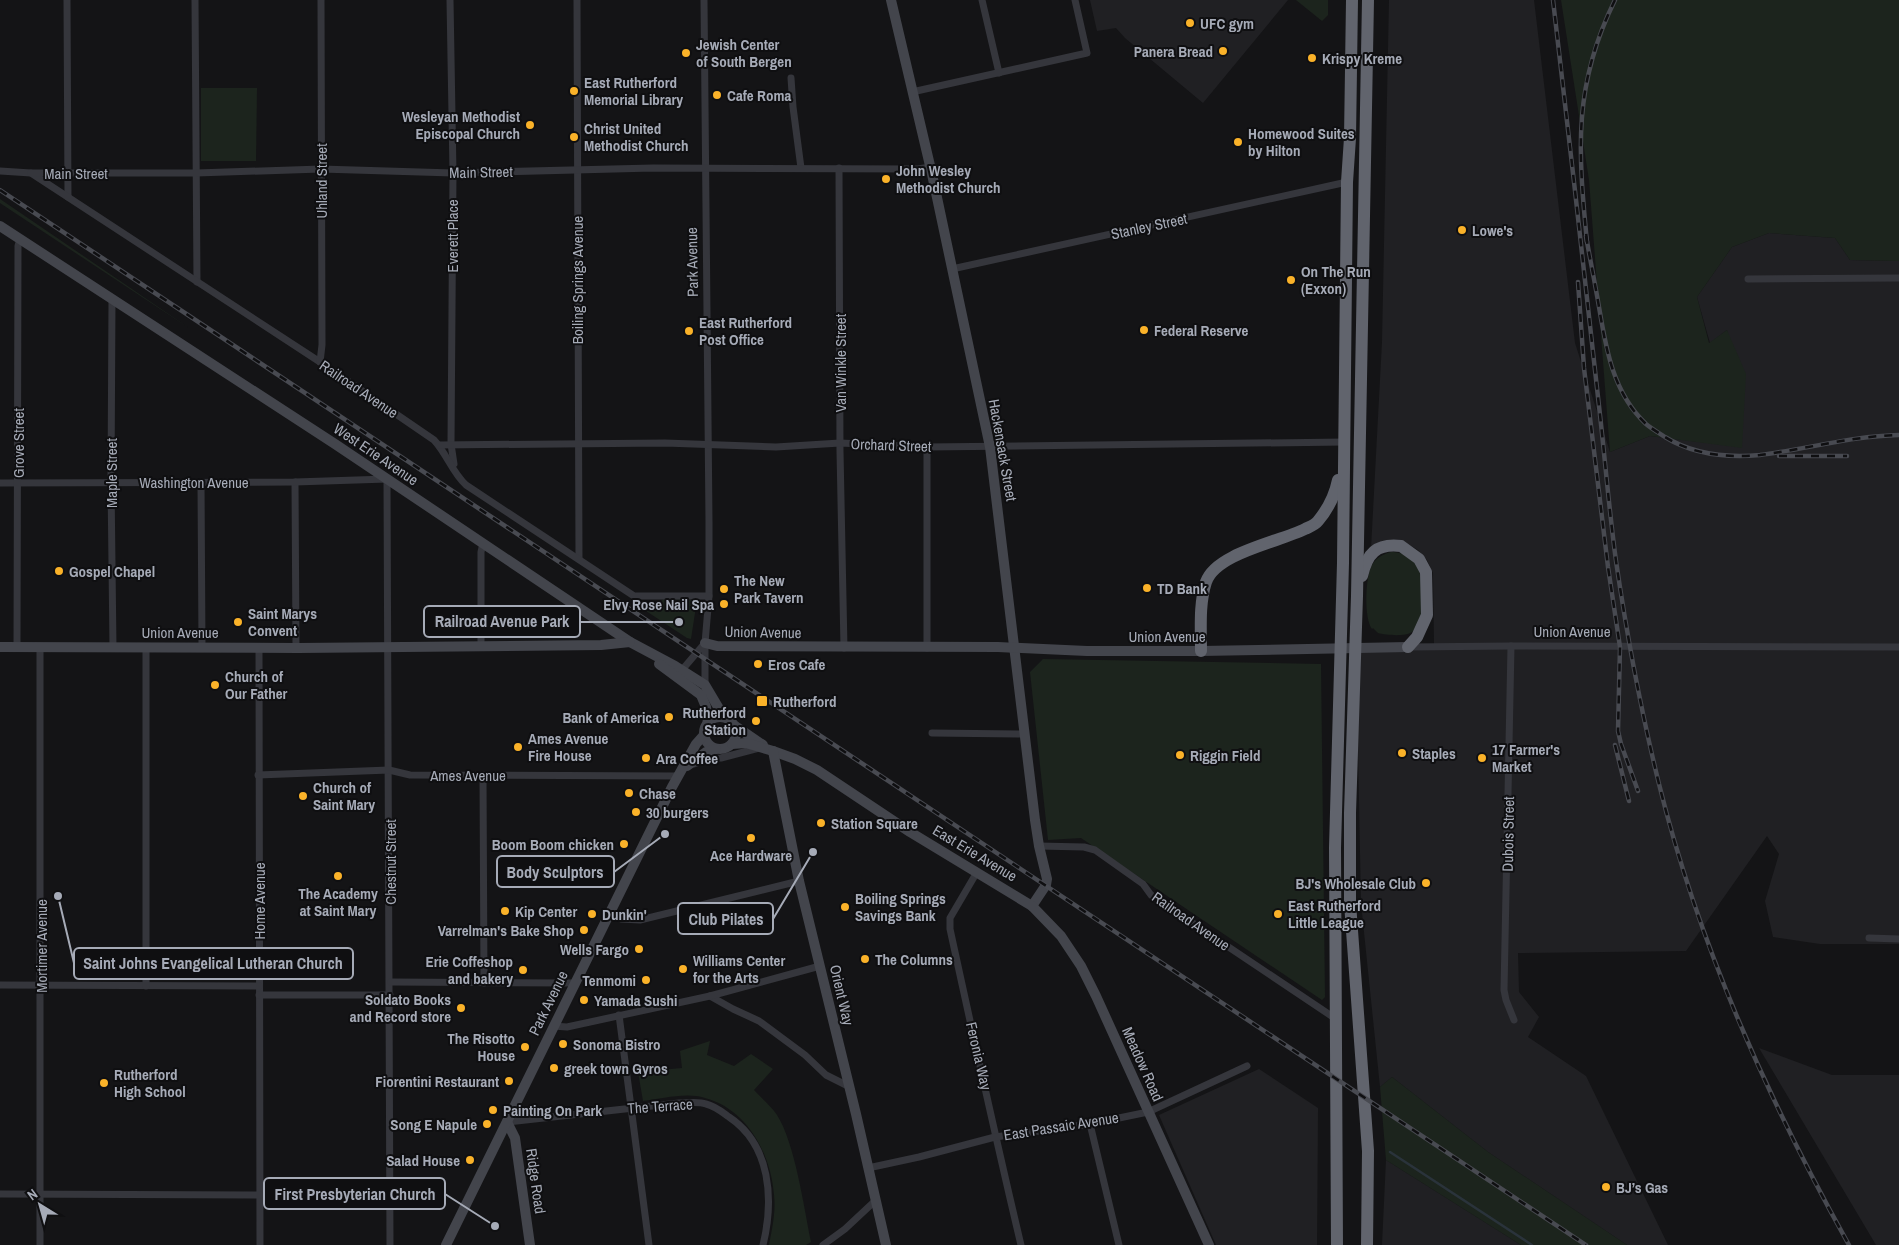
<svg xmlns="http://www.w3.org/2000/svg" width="1899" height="1245" viewBox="0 0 1899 1245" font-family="'Archivo Narrow',sans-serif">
<rect width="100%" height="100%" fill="#141416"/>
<!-- built -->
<g fill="#202023">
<path d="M1090,0H1288L1203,103L1125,38L1116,28L1097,31Z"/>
<path d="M1389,0H1534L1575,343L1610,452L1650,436L1742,447L1727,330L1710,343L1697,297L1732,247L1769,233L1835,238L1850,260L1899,261V944H1820L1773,937L1765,901L1779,854L1767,836L1686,951L1518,953L1519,992L1539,1017L1528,1037L1586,1076L1668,1245H1627L1488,1152L1392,1077L1380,1087L1361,903L1356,648L1434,644L1433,573L1427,560L1418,550L1408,544L1371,549L1382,342Z"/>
<path d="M1759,1048L1832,1075H1899V1245H1876Z"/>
<path d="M1259,1069L1318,1108L1317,1245H1216L1159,1115Z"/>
<path d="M1386,1160L1521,1245H1382Z"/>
</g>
<!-- green -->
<g fill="#1c241d">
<path d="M1296,0H1328V15L1322,21Z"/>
<path d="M1561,0H1899V261L1850,260L1835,238L1769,233L1732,247L1697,297L1709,343L1727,330L1746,374L1742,448L1650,436L1610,452L1589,180Z"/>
<path d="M201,88H257L256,161H201Z"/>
<path d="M0,199L189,328L0,203Z"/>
<path d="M1391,552C1398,552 1407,554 1413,559C1425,570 1427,624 1412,632C1405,637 1386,635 1378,633L1373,628L1372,629C1364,619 1365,577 1372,565C1376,558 1383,554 1391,552Z"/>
<path d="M633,598L640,599L645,607H661V601L664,599L697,600L691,639L687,638L631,601Z"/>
<path d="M1043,659L1321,664L1325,997L1322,1000L1081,838L1048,840L1030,672Z"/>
<path d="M710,1041L707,1055L734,1066L751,1054L773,1069L754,1090C761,1098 771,1106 777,1115C795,1143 804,1208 811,1242L806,1245H769C772,1229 776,1212 774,1195C771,1154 747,1109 705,1098C686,1092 662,1099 643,1101L638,1072L682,1068L680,1051Z"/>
<path d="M1392,1077L1488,1152L1627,1245H1521L1386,1160L1380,1087Z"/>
</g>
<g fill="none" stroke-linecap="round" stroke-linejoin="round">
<!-- stream -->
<path stroke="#2a333b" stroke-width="2.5" d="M1390,1152L1532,1245"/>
<!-- street -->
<g stroke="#35363c" stroke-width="7">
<path d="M67,0L68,197"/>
<path d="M195,0L197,282"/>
<path d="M450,0L453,173L451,444L454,464"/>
<path d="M577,0L579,559"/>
<path d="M704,0L709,522V596L705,643V685"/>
<path d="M982,0L999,73"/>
<path d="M791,78L793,107L801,168"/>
<path d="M912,92L1087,53L1075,0"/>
<path d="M839,168L840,451L844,648"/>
<path d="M0,171L31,173L320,362L434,440C447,454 452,472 466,485L634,596H709"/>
<path d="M31,173H196L321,169L453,173L653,168L918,169L930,167"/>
<path d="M952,269L1347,182"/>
<path d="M1748,279L1899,278"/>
<path d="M112,299L111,483L113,647"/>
<path d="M320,362L322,345L321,0"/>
<path d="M439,445L665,443L776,447L840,443L927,447L1344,442"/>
<path d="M927,447V648"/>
<path d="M201,482L202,647"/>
<path d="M295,482L296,648"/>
<path d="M0,483L295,482L387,479L390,1245"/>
<path d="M481,645V552L483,543"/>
<path d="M1511,646L1504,990L1506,1000L1514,1020"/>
<path d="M17,647L18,246L20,239"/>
<path d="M259,647L260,1245"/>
<path d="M1408,647L1511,646L1899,647"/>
<path d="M40,648V1245"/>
<path d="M682,670L705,643"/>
<path d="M932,733L1025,734"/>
<path d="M694,764L707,759L721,758L759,748"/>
<path d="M258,775L389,770L410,775L677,776"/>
<path d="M483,775L484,983"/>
<path d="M1039,846L1084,847L1095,850L1143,884L1151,895L1336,1019"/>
<path d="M977,872L950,918V929C973,1035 996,1140 1021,1245"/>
<path d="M610,911L621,919L640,920L799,881"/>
<path d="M1869,938L1899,939"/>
<path d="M391,982L574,983"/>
<path d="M0,985L259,986"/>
<path d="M146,986V647"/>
<path d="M259,995H390"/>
<path d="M710,996L733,1009L759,1021L805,1055L826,1075L848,1086"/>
<path d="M619,1015L649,1245"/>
<path d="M553,1026L567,1027L710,996L820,966"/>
<path d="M507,1122L679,1103C688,1103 698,1101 706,1104C715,1106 722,1112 729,1117C771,1145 774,1200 763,1245"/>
<path d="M1090,1124L1119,1245"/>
<path d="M868,1168L919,1157L995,1137L1090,1124L1148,1112L1247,1066"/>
<path d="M0,1194L260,1195"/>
<path d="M823,1245L845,1229L876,1200"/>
</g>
<!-- secondary -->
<g stroke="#43454c" stroke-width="10">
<path d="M891,0L932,174L990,447L1035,820L1039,846L1047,879L1046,885L1032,906"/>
<path d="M0,226L335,444L630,642L675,666L705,685L724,717"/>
<path d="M705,643L717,646L998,647L1087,651H1201L1408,647"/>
<path d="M0,647L298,648L601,645L630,642"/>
<path d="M659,664L701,695L706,707L708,723"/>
<circle cx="720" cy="733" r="16"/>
<path d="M735,726L763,745"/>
<path d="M732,744L746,743L773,751L795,759L817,770L910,832L1032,906L1061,936L1081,966L1096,996L1209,1245"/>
<path d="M773,751L799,881L856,1114L886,1245"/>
<path d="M687,766L706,752L716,749"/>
<path d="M507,1122L515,1138L530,1245"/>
<path d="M446,1245L672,787L696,744L704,735"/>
</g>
<!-- highway -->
<g stroke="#61646d" stroke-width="12">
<path d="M1362,576C1367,554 1376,543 1401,546L1419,559L1426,572L1427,615L1417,637L1408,647"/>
<path d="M1201,651C1201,628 1199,604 1206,582C1216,553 1279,542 1305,529C1309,527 1315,525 1318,521C1328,509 1335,495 1338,480"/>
<path d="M1337,1245L1335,848L1343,563L1347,182L1350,138L1352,0"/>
<path d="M1367,1245L1368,1151L1350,903V813L1357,596L1368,0"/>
</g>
<defs>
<g id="rail">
<path d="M1553,0C1569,135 1584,271 1599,406C1605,458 1609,510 1616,561C1627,636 1641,711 1659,784C1699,946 1768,1100 1849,1245"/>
<path d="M0,190L1586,1245"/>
<path d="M1586,236C1590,259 1595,283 1599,307C1606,349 1613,393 1646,424C1652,429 1659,433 1665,437C1694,455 1727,458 1760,455C1807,449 1852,436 1899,435"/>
<path d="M1587,242C1578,150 1573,85 1615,0"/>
<path d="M1578,282L1584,368L1608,567L1620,647L1618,731L1621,744L1638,791"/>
<path d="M1779,456H1847"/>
<path d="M1615,745L1629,801"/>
</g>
</defs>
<!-- rail casing -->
<use href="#rail" stroke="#484a51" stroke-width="4.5"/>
<!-- rail -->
<use href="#rail" stroke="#0f0f11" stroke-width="2.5" stroke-dasharray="8" stroke-linecap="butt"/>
</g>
<!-- markers -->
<g fill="#fab229" stroke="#0f0f11" stroke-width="2">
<circle cx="1190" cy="23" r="5"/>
<circle cx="1223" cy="51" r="5"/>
<circle cx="686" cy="53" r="5"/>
<circle cx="1312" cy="58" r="5"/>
<circle cx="574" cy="91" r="5"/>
<circle cx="717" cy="95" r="5"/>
<circle cx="530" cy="125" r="5"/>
<circle cx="574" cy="137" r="5"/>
<circle cx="1238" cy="142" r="5"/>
<circle cx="886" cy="179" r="5"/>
<circle cx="1462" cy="230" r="5"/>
<circle cx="1291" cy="280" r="5"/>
<circle cx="1144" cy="330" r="5"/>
<circle cx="689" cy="331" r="5"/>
<circle cx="59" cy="571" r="5"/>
<circle cx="1147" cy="588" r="5"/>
<circle cx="724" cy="589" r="5"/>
<circle cx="724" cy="604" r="5"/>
<circle cx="238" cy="622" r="5"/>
<circle cx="758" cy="664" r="5"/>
<circle cx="215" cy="685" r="5"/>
<rect x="756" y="695" width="12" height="12" rx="2.5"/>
<circle cx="669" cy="717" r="5"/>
<circle cx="756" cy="721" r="5"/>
<circle cx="518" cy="747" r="5"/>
<circle cx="1402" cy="753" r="5"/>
<circle cx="1180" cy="755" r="5"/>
<circle cx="646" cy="758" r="5"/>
<circle cx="1482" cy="758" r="5"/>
<circle cx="629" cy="793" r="5"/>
<circle cx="303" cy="796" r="5"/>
<circle cx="636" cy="812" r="5"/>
<circle cx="821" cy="823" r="5"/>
<circle cx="751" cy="838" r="5"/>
<circle cx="624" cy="844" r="5"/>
<circle cx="338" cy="876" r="5"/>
<circle cx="1426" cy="883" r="5"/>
<circle cx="845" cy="907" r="5"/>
<circle cx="505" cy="911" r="5"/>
<circle cx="592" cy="914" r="5"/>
<circle cx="1278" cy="914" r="5"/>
<circle cx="584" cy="930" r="5"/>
<circle cx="639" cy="949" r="5"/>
<circle cx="865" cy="959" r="5"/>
<circle cx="683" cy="969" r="5"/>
<circle cx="523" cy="970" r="5"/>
<circle cx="646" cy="980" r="5"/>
<circle cx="584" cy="1000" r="5"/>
<circle cx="461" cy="1008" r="5"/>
<circle cx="563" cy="1044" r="5"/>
<circle cx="525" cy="1047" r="5"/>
<circle cx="554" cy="1068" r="5"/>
<circle cx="509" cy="1081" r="5"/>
<circle cx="104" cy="1083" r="5"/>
<circle cx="493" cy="1110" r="5"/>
<circle cx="487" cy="1124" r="5"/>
<circle cx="470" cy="1160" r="5"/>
<circle cx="1606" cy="1187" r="5"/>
</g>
<g text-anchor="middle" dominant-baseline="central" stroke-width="4" stroke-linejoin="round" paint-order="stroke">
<!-- poi labels -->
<g font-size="15" font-weight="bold" fill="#a6abb7" stroke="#0f0f11" text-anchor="start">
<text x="1200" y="23">UFC gym</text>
<text x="696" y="44">Jewish Center<tspan x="696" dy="17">of South Bergen</tspan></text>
<text x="1213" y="51" text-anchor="end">Panera Bread</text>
<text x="1322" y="58">Krispy Kreme</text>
<text x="584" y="82">East Rutherford<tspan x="584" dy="17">Memorial Library</tspan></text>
<text x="727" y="95">Cafe Roma</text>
<text x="520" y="116" text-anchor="end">Wesleyan Methodist<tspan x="520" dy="17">Episcopal Church</tspan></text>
<text x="584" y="128">Christ United<tspan x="584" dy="17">Methodist Church</tspan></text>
<text x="1248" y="133">Homewood Suites<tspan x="1248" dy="17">by Hilton</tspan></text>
<text x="896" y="170">John Wesley<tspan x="896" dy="17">Methodist Church</tspan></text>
<text x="1472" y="230">Lowe's</text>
<text x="1301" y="271">On The Run<tspan x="1301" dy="17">(Exxon)</tspan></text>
<text x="699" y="322">East Rutherford<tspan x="699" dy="17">Post Office</tspan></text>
<text x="1154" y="330">Federal Reserve</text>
<text x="69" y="571">Gospel Chapel</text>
<text x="734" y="580">The New<tspan x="734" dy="17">Park Tavern</tspan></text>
<text x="1157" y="588">TD Bank</text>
<text x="714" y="604" text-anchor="end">Elvy Rose Nail Spa</text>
<text x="248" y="613">Saint Marys<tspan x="248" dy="17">Convent</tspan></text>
<text x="768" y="664">Eros Cafe</text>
<text x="225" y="676">Church of<tspan x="225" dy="17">Our Father</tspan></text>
<text x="773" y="701">Rutherford</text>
<text x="746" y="712" text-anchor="end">Rutherford<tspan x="746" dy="17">Station</tspan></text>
<text x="659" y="717" text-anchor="end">Bank of America</text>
<text x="528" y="738">Ames Avenue<tspan x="528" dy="17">Fire House</tspan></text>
<text x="1492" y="749">17 Farmer's<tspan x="1492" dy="17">Market</tspan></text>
<text x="1412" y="753">Staples</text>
<text x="1190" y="755">Riggin Field</text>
<text x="656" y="758">Ara Coffee</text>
<text x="313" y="787">Church of<tspan x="313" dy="17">Saint Mary</tspan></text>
<text x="639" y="793">Chase</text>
<text x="646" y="812">30 burgers</text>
<text x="831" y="823">Station Square</text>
<text x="614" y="844" text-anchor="end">Boom Boom chicken</text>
<text x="751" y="855" text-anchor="middle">Ace Hardware</text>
<text x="1416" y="883" text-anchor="end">BJ's Wholesale Club</text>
<text x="338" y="893" text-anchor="middle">The Academy<tspan x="338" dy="17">at Saint Mary</tspan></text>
<text x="855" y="898">Boiling Springs<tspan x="855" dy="17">Savings Bank</tspan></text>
<text x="1288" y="905">East Rutherford<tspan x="1288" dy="17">Little League</tspan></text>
<text x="515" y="911">Kip Center</text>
<text x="602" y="914">Dunkin'</text>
<text x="574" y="930" text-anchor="end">Varrelman's Bake Shop</text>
<text x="629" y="949" text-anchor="end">Wells Fargo</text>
<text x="875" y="959">The Columns</text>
<text x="693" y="960">Williams Center<tspan x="693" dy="17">for the Arts</tspan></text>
<text x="513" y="961" text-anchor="end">Erie Coffeshop<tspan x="513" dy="17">and bakery</tspan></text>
<text x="636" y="980" text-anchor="end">Tenmomi</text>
<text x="451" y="999" text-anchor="end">Soldato Books<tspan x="451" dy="17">and Record store</tspan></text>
<text x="594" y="1000">Yamada Sushi</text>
<text x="515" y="1038" text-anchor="end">The Risotto<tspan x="515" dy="17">House</tspan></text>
<text x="573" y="1044">Sonoma Bistro</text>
<text x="564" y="1068">greek town Gyros</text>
<text x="114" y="1074">Rutherford<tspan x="114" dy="17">High School</tspan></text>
<text x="499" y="1081" text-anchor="end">Fiorentini Restaurant</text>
<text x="503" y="1110">Painting On Park</text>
<text x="477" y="1124" text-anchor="end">Song E Napule</text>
<text x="460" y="1160" text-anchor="end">Salad House</text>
<text x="1616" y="1187">BJ’s Gas</text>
</g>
<!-- street labels -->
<g font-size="15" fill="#a6abb7" stroke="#0f0f11">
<text transform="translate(481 172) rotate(-1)">Main Street</text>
<text x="76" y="173">Main Street</text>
<text transform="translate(321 181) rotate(-90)">Uhland Street</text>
<text transform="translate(1149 226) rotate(-12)">Stanley Street</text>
<text transform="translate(452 236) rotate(-90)">Everett Place</text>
<text transform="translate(692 262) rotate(-91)">Park Avenue</text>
<text transform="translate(577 280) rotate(-90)">Boiling Springs Avenue</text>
<text transform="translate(840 363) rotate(-90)">Van Winkle Street</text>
<text transform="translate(359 389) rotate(34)">Railroad Avenue</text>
<text transform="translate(18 443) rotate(-90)">Grove Street</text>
<text transform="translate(891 445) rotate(2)">Orchard Street</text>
<text transform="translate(1003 450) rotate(80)">Hackensack Street</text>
<text transform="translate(376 454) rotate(34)">West Erie Avenue</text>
<text transform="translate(111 473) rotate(-90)">Maple Street</text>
<text x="194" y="482">Washington Avenue</text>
<text x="1572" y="631">Union Avenue</text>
<text x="180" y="632">Union Avenue</text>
<text transform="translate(763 632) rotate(1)">Union Avenue</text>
<text x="1167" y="636">Union Avenue</text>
<text x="468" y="775">Ames Avenue</text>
<text transform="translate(1508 834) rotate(-89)">Dubois Street</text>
<text transform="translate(975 853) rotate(31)">East Erie Avenue</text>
<text transform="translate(390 862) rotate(-90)">Chestnut Street</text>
<text transform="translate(259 901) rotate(-90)">Home Avenue</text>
<text transform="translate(1191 921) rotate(35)">Railroad Avenue</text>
<text transform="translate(41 946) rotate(-90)">Mortimer Avenue</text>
<text transform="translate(842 995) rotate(77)">Orient Way</text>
<text transform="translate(548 1003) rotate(-64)">Park Avenue</text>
<text transform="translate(979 1056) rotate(77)">Feronia Way</text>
<text transform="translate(1143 1064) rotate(66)">Meadow Road</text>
<text transform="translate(660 1106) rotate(-4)">The Terrace</text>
<text transform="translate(1061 1126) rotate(-9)">East Passaic Avenue</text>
<text transform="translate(536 1181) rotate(82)">Ridge Road</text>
</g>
</g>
<!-- callouts -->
<path fill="none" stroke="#a6abb7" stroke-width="2" d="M679 622L580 622M665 834L614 872M813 852L773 919M58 896L74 963M495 1226L445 1194"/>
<g fill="#a6abb7" stroke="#0f0f11" stroke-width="2">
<circle cx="679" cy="622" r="5"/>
<circle cx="665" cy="834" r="5"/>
<circle cx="813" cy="852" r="5"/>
<circle cx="58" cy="896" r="5"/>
<circle cx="495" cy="1226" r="5"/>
</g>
<g fill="#0f0f11" stroke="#a6abb7" stroke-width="2">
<rect x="424" y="606" width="156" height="31" rx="5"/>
<rect x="497" y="856" width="117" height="31" rx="5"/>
<rect x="678" y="903" width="95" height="31" rx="5"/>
<rect x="74" y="948" width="279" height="31" rx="5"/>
<rect x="264" y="1178" width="181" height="31" rx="5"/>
</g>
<g font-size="16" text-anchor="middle" font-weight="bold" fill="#a6abb7">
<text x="502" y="627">Railroad Avenue Park</text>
<text x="555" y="878">Body Sculptors</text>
<text x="726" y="925">Club Pilates</text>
<text x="213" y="969">Saint Johns Evangelical Lutheran Church</text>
<text x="355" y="1200">First Presbyterian Church</text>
</g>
<!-- north arrow -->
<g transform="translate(40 1205) rotate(323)" stroke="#0f0f11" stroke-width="4" paint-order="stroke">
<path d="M0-4L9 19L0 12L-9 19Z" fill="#a6abb7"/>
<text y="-8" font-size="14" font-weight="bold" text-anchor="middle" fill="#a6abb7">N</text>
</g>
</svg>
